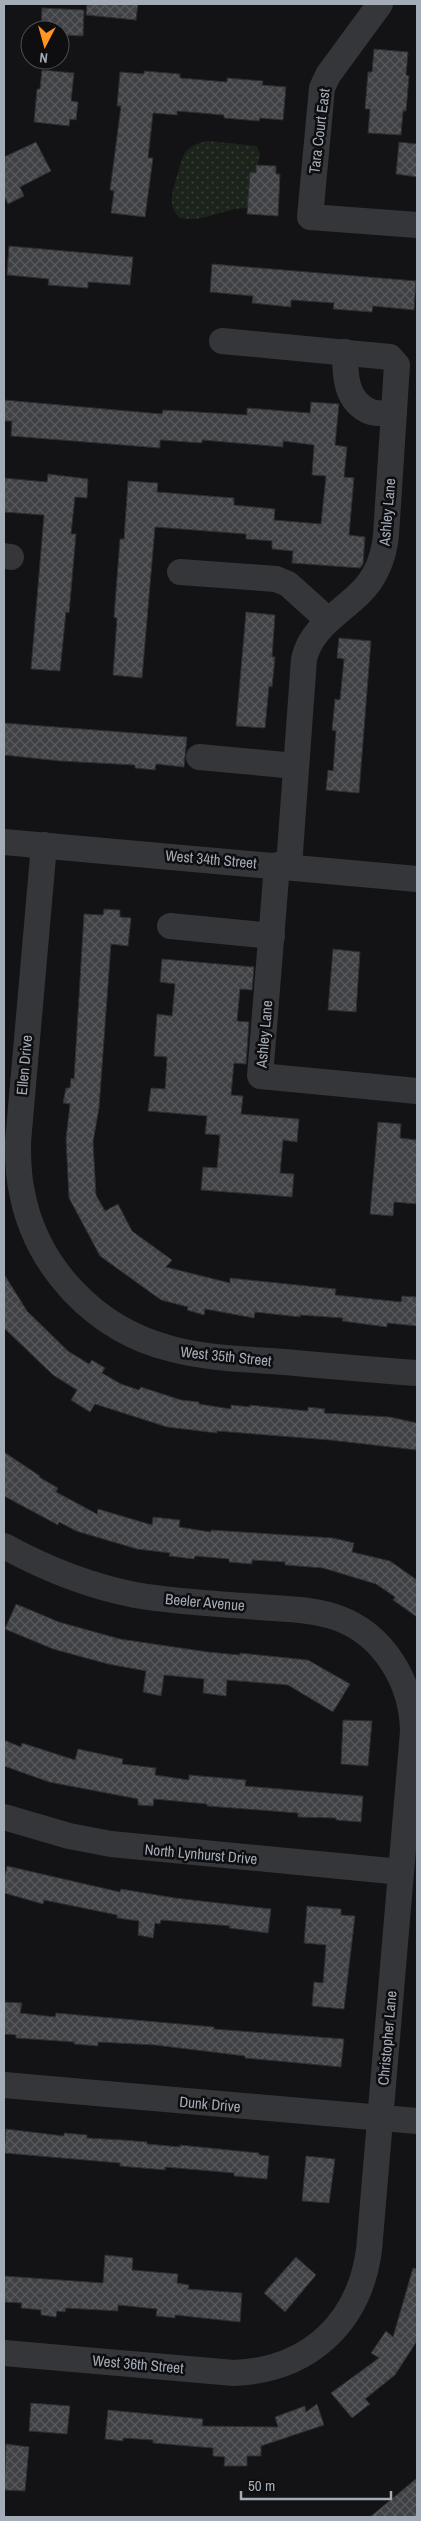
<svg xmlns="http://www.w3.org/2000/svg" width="421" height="2521" viewBox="0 0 421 2521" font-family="'Archivo Narrow',sans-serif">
<defs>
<pattern id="park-dots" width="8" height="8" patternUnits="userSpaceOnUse" patternTransform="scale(1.25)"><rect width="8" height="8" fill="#1b231b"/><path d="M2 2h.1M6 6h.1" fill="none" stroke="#39403a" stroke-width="1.8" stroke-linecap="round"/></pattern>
<pattern id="building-cross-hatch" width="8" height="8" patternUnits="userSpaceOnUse" patternTransform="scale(1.25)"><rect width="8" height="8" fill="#3f4145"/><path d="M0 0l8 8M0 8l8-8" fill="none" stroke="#585a5e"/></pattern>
</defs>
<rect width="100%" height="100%" fill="#131315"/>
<!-- park -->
<path fill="url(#park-dots)" d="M208,141L256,146L260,154L256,173L250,172L248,208C223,208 204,223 180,218C167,205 172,195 176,179C183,158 181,146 208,141Z"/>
<!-- building -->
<g fill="url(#building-cross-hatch)" stroke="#2d2e31">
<path d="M87,4H138L136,20L86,15Z"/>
<path d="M42,8L84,10L83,36L60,35V30H41Z"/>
<path d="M374,49L408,52L406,75L409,76L406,111H403L401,135L368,133L370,109H365L368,72H372Z"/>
<path d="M42,70L74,73L71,101L78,102L76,120L70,119L69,126L34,122L37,89H40Z"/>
<path d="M144,71L180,74V78L227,82V78L263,81L262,85L286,87L283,120L260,118L259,121L224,118V115L177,111V115L153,113L148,158H153L145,217L111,213L114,191L110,190L121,106H117L120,72L144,74Z"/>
<path d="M36,142L51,171L20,187L24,196L8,204L4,196V157Z"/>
<path d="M399,142L417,144V177L396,174Z"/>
<path d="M256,165L276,166V174H280L278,216L247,214L250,172L256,173Z"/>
<path d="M9,246L133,257L130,285L88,282V288L48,285L49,279L7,275Z"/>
<path d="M212,264L416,281L414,310L373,306L372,312L333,309L334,303L291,300V307L252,303L253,296L210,292Z"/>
<path d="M4,400L162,414L163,410L247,415V408L310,413L311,402L339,404L335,445L347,447L344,477L354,478L349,535L365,537L363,564L360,568L292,563L293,551L272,549V541L246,539V534L155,527L142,678L113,675L117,618L114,617L120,539H124L128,481L158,483L157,492L234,498V505L275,509L274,520L321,524L326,476L312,475L314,445L283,441V447L202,440V443L160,440V448L11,436L12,421H4Z"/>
<path d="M48,474L88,479L87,498L75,497L71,534H76L69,613L66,612L60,671L31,669L44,515L4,512V478L47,482Z"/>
<path d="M246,612L275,615L272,657H275L272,687L269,686L265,728L236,726Z"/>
<path d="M339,638L371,641L359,793L326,790L328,770L333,771L336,731L332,730L335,699L340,700L344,659L337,658Z"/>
<path d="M4,723L187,737L184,767L156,764L155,770L135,768V765L60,761L4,755Z"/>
<path d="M104,909L120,910V917L131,918L128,946L111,944L99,1108L93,1142L96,1195L105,1211L118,1204L132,1231L172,1260L166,1267L230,1283V1278L336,1289L335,1295L401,1302L402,1296L417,1297V1326L387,1323V1327L342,1321L343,1318L300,1315V1317L255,1312L254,1318L205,1309L204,1315L187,1310L188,1307L161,1300L100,1256L69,1198L66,1139L70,1104L63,1103L66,1088H70L71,1078L74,1079L84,914L103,915Z"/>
<path d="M333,949L360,952L356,1012L328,1010Z"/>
<path d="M162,959L254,967L252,990L240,989L237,1021L249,1022L246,1064L234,1063L231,1095L243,1096L241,1114L299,1119L297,1142L283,1140L280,1173L294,1174L292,1197L201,1190L203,1167L217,1168L220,1135L205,1134L207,1116L148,1111L151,1088L165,1089L167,1057L154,1056L157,1014L172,1016L175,984L160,982Z"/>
<path d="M378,1122L401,1124L400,1138L417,1140V1204L394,1202L393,1216L370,1214Z"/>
<path d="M4,1274L27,1311L68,1351L89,1364L92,1360L105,1368L102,1373L121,1384L139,1390L141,1387L181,1400L199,1402V1404L231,1409V1405L250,1407V1405L308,1411V1407L325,1409L324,1413L390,1417L417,1423V1450L330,1440L217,1431V1433L167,1427L95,1404L90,1412L71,1400L77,1390L53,1375L4,1328Z"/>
<path d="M4,1452L40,1476L39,1477L58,1488L56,1492L97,1514L98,1509L152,1525L153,1517L180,1520L179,1527L211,1532V1530L333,1538L354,1543L352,1552L390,1561L417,1580V1617L393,1600L395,1597L376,1584L323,1568L285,1565V1562L252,1560V1564L229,1562V1559L195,1556L194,1559L169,1556L170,1553L137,1549L76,1531L59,1522L58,1525L4,1496Z"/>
<path d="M16,1604L59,1622L120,1639L208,1652L240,1655V1653L308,1660L350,1684L333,1712L288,1685L227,1680L226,1696L203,1693L204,1679L164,1675L161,1696L143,1692L146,1671L108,1664L53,1649L5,1629Z"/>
<path d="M343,1720L372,1721L368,1766L341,1764Z"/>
<path d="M4,1740L21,1747L22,1743L75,1760L78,1749L101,1754L123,1759L122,1764L156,1768L155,1775L189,1780V1775L246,1780L245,1786L363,1796L361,1822L336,1820V1818L298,1817V1813L207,1806V1804L154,1799L153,1806L138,1805V1799L49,1782L4,1766Z"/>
<path d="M7,1866L120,1892L121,1889L175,1898L271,1909L268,1933L229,1928L230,1926L161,1920L160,1924L155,1923L153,1938L138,1935L139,1921L117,1918V1915L44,1900L43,1904L4,1893V1879Z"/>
<path d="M307,1906L341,1909V1915L355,1916L344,2009L312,2006L314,1982L323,1983L326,1945L304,1943Z"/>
<path d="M4,2002L22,2003L20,2013L55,2017L56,2013L214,2027V2029L344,2039L341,2067L245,2058V2056L155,2045L98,2042V2046L74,2044V2042L16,2038V2035L4,2034Z"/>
<path d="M6,2129L64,2136V2133L87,2135V2138L123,2140L147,2142V2144L180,2147V2145L259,2153V2155L269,2156L267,2179L234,2176V2173L165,2167V2170L120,2166V2163L4,2153Z"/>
<path d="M306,2156L335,2159L329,2203L302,2201Z"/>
<path d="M105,2255L133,2258L132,2270L178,2274L177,2283L189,2285L188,2289L242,2293L240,2322L175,2315V2318L156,2316L157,2309L118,2305V2311L66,2308L65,2312L57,2311L56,2317L41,2315V2310L21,2308L22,2303L4,2302V2276L103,2283Z"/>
<path d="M296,2257L316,2275L285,2312L264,2293Z"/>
<path d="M413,2268L417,2269V2341L395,2375L365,2399L370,2404L352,2418L331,2393L379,2358L371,2353L386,2331L393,2337Z"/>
<path d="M31,2403L70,2406L67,2434L29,2431Z"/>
<path d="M317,2404L324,2425L261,2446V2456H247V2466H224L225,2457L213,2456V2448L153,2443V2440L123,2438V2441L105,2439L108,2410L203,2419L202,2426L278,2427L275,2417L305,2406L306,2412Z"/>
<path d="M6,2444L29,2447L25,2491L4,2490Z"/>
<path d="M417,2478V2517H370Z"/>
</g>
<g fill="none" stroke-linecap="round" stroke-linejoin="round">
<!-- minor -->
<g stroke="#34363a" stroke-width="26">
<path d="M380,4L328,75L322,88L310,217L417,225"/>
<path d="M222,341L390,357L397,365L386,535C384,556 376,578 360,593C339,614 311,628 304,659L289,866"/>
<path d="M345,352C345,374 345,402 371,412C377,414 387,413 394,413"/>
<path d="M4,556L11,557"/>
<path d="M180,572L276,579L288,584L328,620"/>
<path d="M199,757L296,766"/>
<path d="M4,842L417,879"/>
<path d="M44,845L18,1142C18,1157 18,1172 21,1187C34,1266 95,1330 172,1349C209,1359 248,1359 285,1362C329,1366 373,1370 417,1373"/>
<path d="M277,865L260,1076L417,1091"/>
<path d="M170,926L272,936"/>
<path d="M4,1546C46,1569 88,1586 135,1595C176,1602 217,1604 259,1607C285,1609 313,1609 338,1618C384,1635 412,1682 413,1731L369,2250C359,2324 308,2370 234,2373L4,2353"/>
<path d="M4,1817L69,1836L111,1844L401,1872"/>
<path d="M4,2085L417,2121"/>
</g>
</g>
<g text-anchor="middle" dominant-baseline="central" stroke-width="5" stroke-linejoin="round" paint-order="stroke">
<!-- street labels -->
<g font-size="15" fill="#a4acb7" stroke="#0e0e10">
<text transform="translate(319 131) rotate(-83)">Tara Court East</text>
<text transform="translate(387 512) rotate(-85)">Ashley Lane</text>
<text transform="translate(211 859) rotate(5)">West 34th Street</text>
<text transform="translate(264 1034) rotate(-85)">Ashley Lane</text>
<text transform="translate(24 1065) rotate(-85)">Ellen Drive</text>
<text transform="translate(226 1356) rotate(6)">West 35th Street</text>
<text transform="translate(205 1602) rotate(5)">Beeler Avenue</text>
<text transform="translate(201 1854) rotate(5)">North Lynhurst Drive</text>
<text transform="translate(387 2038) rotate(-85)">Christopher Lane</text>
<text transform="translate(210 2104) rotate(5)">Dunk Drive</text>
<text transform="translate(138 2364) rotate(5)">West 36th Street</text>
</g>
</g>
<!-- border -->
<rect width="421" height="2521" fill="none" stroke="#a4acb7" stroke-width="10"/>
<!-- north arrow -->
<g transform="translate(45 45) rotate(186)"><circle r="24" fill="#0e0e10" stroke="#4a4d53"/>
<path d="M0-4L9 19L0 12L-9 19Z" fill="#ff9621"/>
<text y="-8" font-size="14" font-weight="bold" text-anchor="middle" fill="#a4acb7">N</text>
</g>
<!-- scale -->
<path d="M241 2491v8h150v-8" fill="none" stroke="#a4acb7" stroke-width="2.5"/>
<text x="248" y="2491" font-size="15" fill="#a4acb7" stroke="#0e0e10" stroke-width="4" paint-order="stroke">50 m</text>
</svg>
